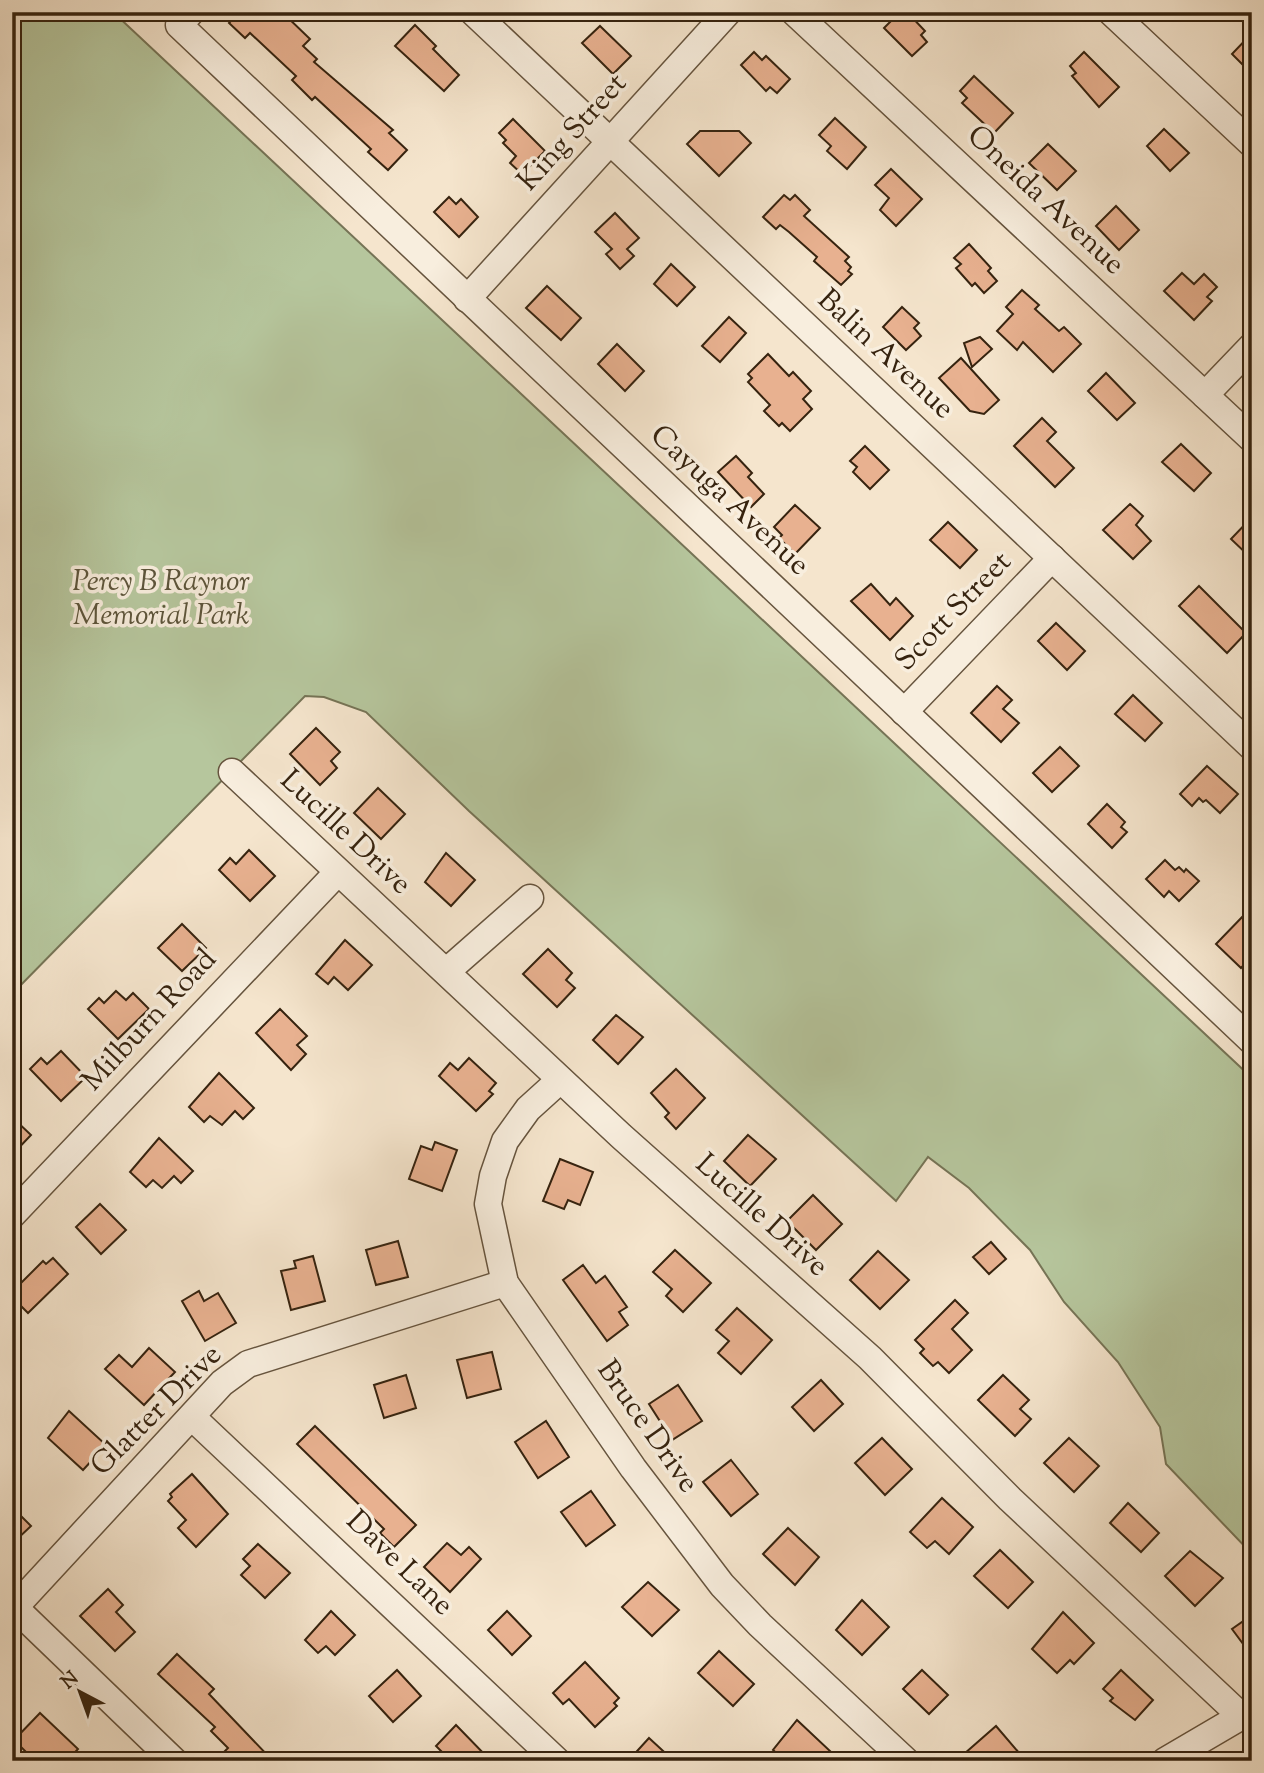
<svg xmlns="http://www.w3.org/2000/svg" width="1264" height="1773" viewBox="0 0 1264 1773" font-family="'Sorts Mill Goudy',serif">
<rect width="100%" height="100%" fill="#f5e5cd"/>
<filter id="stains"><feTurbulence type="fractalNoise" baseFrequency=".00286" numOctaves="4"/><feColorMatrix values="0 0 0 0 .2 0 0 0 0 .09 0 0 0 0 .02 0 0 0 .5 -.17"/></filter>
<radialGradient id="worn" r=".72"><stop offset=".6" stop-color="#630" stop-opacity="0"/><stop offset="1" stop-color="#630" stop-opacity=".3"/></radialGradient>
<!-- green -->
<path fill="#b6c69d" stroke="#767456" stroke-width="2" d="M12,12H113L1252,1078V1554L1166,1464L1160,1427L1118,1362L1064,1302L1030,1250L969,1188L928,1157L896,1201L469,811L366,712L324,697L305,696L12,994Z"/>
<!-- building -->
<g fill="#e8b190" stroke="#36230f" stroke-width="2">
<path d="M239,12H282L310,39L303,46L317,59L314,62L393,130L389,133L407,150L388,170L368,152L371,149L315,97L312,100L292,80L296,76L250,33L245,38L229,23Z"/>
<path d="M900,12H907L925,31L921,35L927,42L912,56L884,28Z"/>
<path d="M415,25L436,46L433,49L459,75L444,91L395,46Z"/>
<path d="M600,26L631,56L613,74L582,43Z"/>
<path d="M1252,33V74L1232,54Z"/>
<path d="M754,52L762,60L766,56L790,79L777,93L770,87L766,91L741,65Z"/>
<path d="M1084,52L1119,87L1099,107L1072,76L1076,73L1070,66Z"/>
<path d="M974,76L1013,113L994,133L962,103L967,98L960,91Z"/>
<path d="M835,118L866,147L847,169L827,151L831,146L819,135Z"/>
<path d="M513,119L545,151L522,174L510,163L516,156L503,143L506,140L499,133Z"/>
<path d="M1164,129L1189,153L1170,171L1147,146Z"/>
<path d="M700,131H739L751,143L719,176L687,144Z"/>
<path d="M1048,144L1076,171L1057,190L1029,163Z"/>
<path d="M891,169L922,199L896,226L880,210L889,198L875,185Z"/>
<path d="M784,195L790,200L795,195L810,210L804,216L849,257L845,261L851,267L848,271L852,274L841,285L814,261L817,257L789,232L780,225L776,229L763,217Z"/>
<path d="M449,197L456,204L461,199L478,217L459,237L434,212Z"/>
<path d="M1116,206L1139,230L1119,250L1096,226Z"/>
<path d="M615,213L639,238L627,249L634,256L620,269L606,254L612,249L595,232Z"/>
<path d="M969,244L991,268L988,271L997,281L984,293L975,283L972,286L956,268L961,264L954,258Z"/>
<path d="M671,264L695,287L677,306L654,284Z"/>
<path d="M1182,273L1194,284L1204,274L1217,287L1207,297L1212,301L1194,320L1164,291Z"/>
<path d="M547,286L581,318L561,340L526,308Z"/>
<path d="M1022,290L1039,305L1035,309L1059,331L1064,327L1081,344L1053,372L1023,342L1017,350L997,331L1013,314L1006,307Z"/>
<path d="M902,307L919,323L914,328L921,336L906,350L883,327Z"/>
<path d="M729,317L746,333L720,362L702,346Z"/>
<path d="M980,337L992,349L972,367L964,343Z"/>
<path d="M617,344L644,371L625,391L598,364Z"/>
<path d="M768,354L789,376L793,372L811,391L803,399L812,409L790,431L782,423L779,426L764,411L770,405L748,382L752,378L748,374Z"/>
<path d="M961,358L999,400L984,414L970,411L939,378Z"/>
<path d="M1106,373L1135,403L1117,420L1088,391Z"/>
<path d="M1042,418L1056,432L1047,441L1074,468L1055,487L1014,446Z"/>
<path d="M1181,444L1211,473L1194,491L1162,462Z"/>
<path d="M865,446L889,470L870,489L853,472L857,467L850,461Z"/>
<path d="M736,456L752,473L748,477L764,494L751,507L718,472Z"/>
<path d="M1130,504L1143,516L1136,525L1151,541L1133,559L1103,530Z"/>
<path d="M795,505L820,528L795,554L779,538L782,535L774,527Z"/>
<path d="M1252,517V559L1231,539Z"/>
<path d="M948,522L977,550L960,568L930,540Z"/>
<path d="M871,584L890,605L896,598L913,616L890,640L851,601Z"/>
<path d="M1199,586L1246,633L1227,653L1179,606Z"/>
<path d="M1056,623L1085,651L1067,670L1038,641Z"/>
<path d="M997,686L1012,700L1003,709L1019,723L1001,742L971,713Z"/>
<path d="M1133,695L1162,723L1145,741L1115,714Z"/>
<path d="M316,728L340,752L331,761L337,768L320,785L290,754Z"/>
<path d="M1060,747L1079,766L1052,792L1033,773Z"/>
<path d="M1207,766L1238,794L1220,813L1206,800L1203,802L1199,798L1192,806L1180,794Z"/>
<path d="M378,788L405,814L381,839L354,813Z"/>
<path d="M1107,804L1125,822L1121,827L1127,832L1112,848L1088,824Z"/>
<path d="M249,850L275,876L250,901L219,870L230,858L236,864Z"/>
<path d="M446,853L475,880L451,906L425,882Z"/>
<path d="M1165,860L1175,870L1179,867L1184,872L1186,869L1199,881L1179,901L1169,891L1164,897L1146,879Z"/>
<path d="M1247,912L1252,928V956L1241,968L1216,944Z"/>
<path d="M182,924L206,948L182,971L158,948Z"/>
<path d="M345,940L372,965L348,990L334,977L328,984L316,974Z"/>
<path d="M548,949L572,973L566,980L575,988L557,1007L523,974Z"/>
<path d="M116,991L126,1000L133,993L149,1009L118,1039L88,1009L99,998L104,1003Z"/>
<path d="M280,1009L307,1036L297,1045L306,1054L291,1070L256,1033Z"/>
<path d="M616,1015L643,1037L618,1064L593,1040Z"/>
<path d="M61,1051L86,1077L61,1101L30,1069L41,1058L47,1064Z"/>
<path d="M469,1058L496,1083L489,1091L493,1094L476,1111L439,1076L450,1063L458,1070Z"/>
<path d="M676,1069L705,1098L676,1129L665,1117L669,1113L651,1093Z"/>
<path d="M219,1073L254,1108L243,1119L235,1111L222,1125L210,1116L204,1122L189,1107Z"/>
<path d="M12,1117L31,1135L12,1155Z"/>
<path d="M748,1135L776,1159L750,1186L724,1161Z"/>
<path d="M159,1138L193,1171L181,1183L174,1176L162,1188L153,1180L146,1187L130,1172Z"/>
<path d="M435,1142L457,1150L442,1191L409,1179L421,1146L432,1150Z"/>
<path d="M560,1159L593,1172L580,1205L568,1200L564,1209L543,1201Z"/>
<path d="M813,1195L842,1224L816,1250L787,1221Z"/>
<path d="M100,1204L126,1230L101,1254L76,1227Z"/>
<path d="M398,1241L408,1277L376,1285L366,1250Z"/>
<path d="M991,1242L1006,1259L989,1274L973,1257Z"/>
<path d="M675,1250L711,1283L683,1312L666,1296L672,1289L653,1272Z"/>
<path d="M878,1251L909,1280L880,1309L850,1280Z"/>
<path d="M313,1256L325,1301L291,1310L281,1271L296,1268L294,1261Z"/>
<path d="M53,1258L68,1274L28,1313L12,1297V1292L43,1261L46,1264Z"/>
<path d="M583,1265L596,1283L605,1276L627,1307L619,1312L628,1325L607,1341L563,1280Z"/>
<path d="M199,1291L204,1301L218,1293L236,1323L205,1341L182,1301Z"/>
<path d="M955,1300L968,1313L952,1329L972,1350L949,1373L938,1362L933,1366L920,1353L924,1349L915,1340Z"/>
<path d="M737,1308L772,1340L741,1374L718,1353L729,1341L716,1330Z"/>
<path d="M149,1348L175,1372L144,1405L105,1369L119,1355L132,1367Z"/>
<path d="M492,1352L501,1389L467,1398L457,1360Z"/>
<path d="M406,1375L416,1408L384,1418L374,1385Z"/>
<path d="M1003,1375L1029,1400L1020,1409L1031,1419L1015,1436L978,1400Z"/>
<path d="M821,1380L843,1404L814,1431L792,1407Z"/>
<path d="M678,1385L702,1421L672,1440L649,1404Z"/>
<path d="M69,1411L106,1445L83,1470L48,1438Z"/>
<path d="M546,1421L569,1457L538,1478L515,1442Z"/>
<path d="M315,1426L416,1525L394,1547L380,1533L384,1529L297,1444Z"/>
<path d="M882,1438L912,1469L885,1495L855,1463Z"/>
<path d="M1069,1438L1099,1466L1074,1492L1044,1463Z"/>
<path d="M731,1460L758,1494L731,1516L703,1482Z"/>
<path d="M192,1474L228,1514L196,1547L178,1528L186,1520L168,1501L172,1497L170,1494Z"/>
<path d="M591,1491L615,1525L586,1546L561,1512Z"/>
<path d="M942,1498L973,1527L949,1554L935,1541L927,1548L910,1532Z"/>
<path d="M1128,1503L1159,1533L1141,1552L1110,1523Z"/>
<path d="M12,1507L31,1526L12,1544Z"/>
<path d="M788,1528L819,1557L795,1585L763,1554Z"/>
<path d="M447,1543L461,1555L469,1547L481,1559L450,1592L424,1567Z"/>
<path d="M258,1544L290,1573L265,1598L241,1575L250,1566L243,1559Z"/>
<path d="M1000,1550L1033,1582L1008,1608L974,1576Z"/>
<path d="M1190,1551L1223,1578L1195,1606L1165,1576Z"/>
<path d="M648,1582L679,1610L652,1636L622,1607Z"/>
<path d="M108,1589L123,1605L116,1612L135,1632L115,1651L80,1616Z"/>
<path d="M862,1600L889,1627L862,1655L836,1630Z"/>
<path d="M331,1611L355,1635L335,1655L326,1646L318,1653L305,1640Z"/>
<path d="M507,1611L531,1636L512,1655L488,1630Z"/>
<path d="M1063,1612L1094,1643L1074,1664L1070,1660L1057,1673L1032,1649Z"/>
<path d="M1252,1615V1656L1232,1629Z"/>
<path d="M719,1651L754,1684L733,1706L698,1673Z"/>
<path d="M177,1654L214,1689L209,1694L273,1761H235L225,1751L228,1748L211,1731L215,1727L158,1674Z"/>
<path d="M585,1662L619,1698L614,1703L617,1706L595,1727L569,1699L563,1704L553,1693Z"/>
<path d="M397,1670L421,1696L393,1722L369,1696Z"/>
<path d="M922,1670L948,1695L929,1714L903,1689Z"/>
<path d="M1121,1670L1153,1700L1135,1720L1110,1701L1113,1698L1103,1689Z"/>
<path d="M40,1713L78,1749L67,1761H51L44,1754L35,1761L14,1740Z"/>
<path d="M797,1720L830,1751L821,1761H785L773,1750Z"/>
<path d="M456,1725L491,1761H451L436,1746Z"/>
<path d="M996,1726L1026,1761H956Z"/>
<path d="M649,1738L674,1761H628Z"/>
</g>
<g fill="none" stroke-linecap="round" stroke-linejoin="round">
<defs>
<g id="minor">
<path d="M191,12L179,25L1252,1041"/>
<path d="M473,12L1252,747"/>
<path d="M794,12L1252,439"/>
<path d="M1111,12L1252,144"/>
<path d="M467,299L728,12"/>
<path d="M1205,395L1252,346"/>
<path d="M904,712L1052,558"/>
<path d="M232,772L621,1136L870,1358L1010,1499L1241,1716"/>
<path d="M447,971L530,898"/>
<path d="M560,1080L528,1109L505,1141L493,1176L488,1204L505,1283L633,1468L722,1585L760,1625L906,1761"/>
<path d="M12,1215L337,873"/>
<path d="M192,1417L557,1761"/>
<path d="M12,1605L174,1761"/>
<path d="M15,1607L222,1383L248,1364L505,1283"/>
<path d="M1165,1761L1252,1710"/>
</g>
</defs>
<!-- minor casing -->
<use href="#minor" stroke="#66543e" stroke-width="29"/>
<!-- minor -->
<use href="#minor" stroke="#f8eede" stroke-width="26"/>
</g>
<g text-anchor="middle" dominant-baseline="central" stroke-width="7" stroke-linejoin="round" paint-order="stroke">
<!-- street labels -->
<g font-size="30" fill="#36230f" stroke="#f8eede">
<text transform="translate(573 133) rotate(-48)">King Street</text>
<text transform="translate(1045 201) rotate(43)">Oneida Avenue</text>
<text transform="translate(885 355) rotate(43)">Balin Avenue</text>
<text transform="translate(729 501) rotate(43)">Cayuga Avenue</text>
<text transform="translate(954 612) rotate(-46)">Scott Street</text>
<text transform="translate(345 833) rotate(43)">Lucille Drive</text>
<text transform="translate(150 1021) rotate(-47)">Milburn Road</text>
<text transform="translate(761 1216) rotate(42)">Lucille Drive</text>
<text transform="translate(157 1411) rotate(-45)">Glatter Drive</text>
<text transform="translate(647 1427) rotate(55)">Bruce Drive</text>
<text transform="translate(399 1564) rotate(44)">Dave Lane</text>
</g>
<!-- park labels -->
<g font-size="30" font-style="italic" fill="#5c543a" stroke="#f8eede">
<text x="161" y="582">Percy B Raynor<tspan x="161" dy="34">Memorial Park</tspan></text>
</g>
</g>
<!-- margin -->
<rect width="1264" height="1773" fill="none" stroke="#f5e5cd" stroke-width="42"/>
<rect x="14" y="14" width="1236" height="1745" fill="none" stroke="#36230f" stroke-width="3.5"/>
<rect x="21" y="21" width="1222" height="1731" fill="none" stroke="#36230f" stroke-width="2"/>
<!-- north arrow -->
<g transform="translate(80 1692) rotate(319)" stroke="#f8eede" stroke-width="5" paint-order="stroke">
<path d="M0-5L12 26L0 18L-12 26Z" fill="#36230f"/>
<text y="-10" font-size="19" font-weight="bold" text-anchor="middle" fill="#36230f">N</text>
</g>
<rect width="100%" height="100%" filter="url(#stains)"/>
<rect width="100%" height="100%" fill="url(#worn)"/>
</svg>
